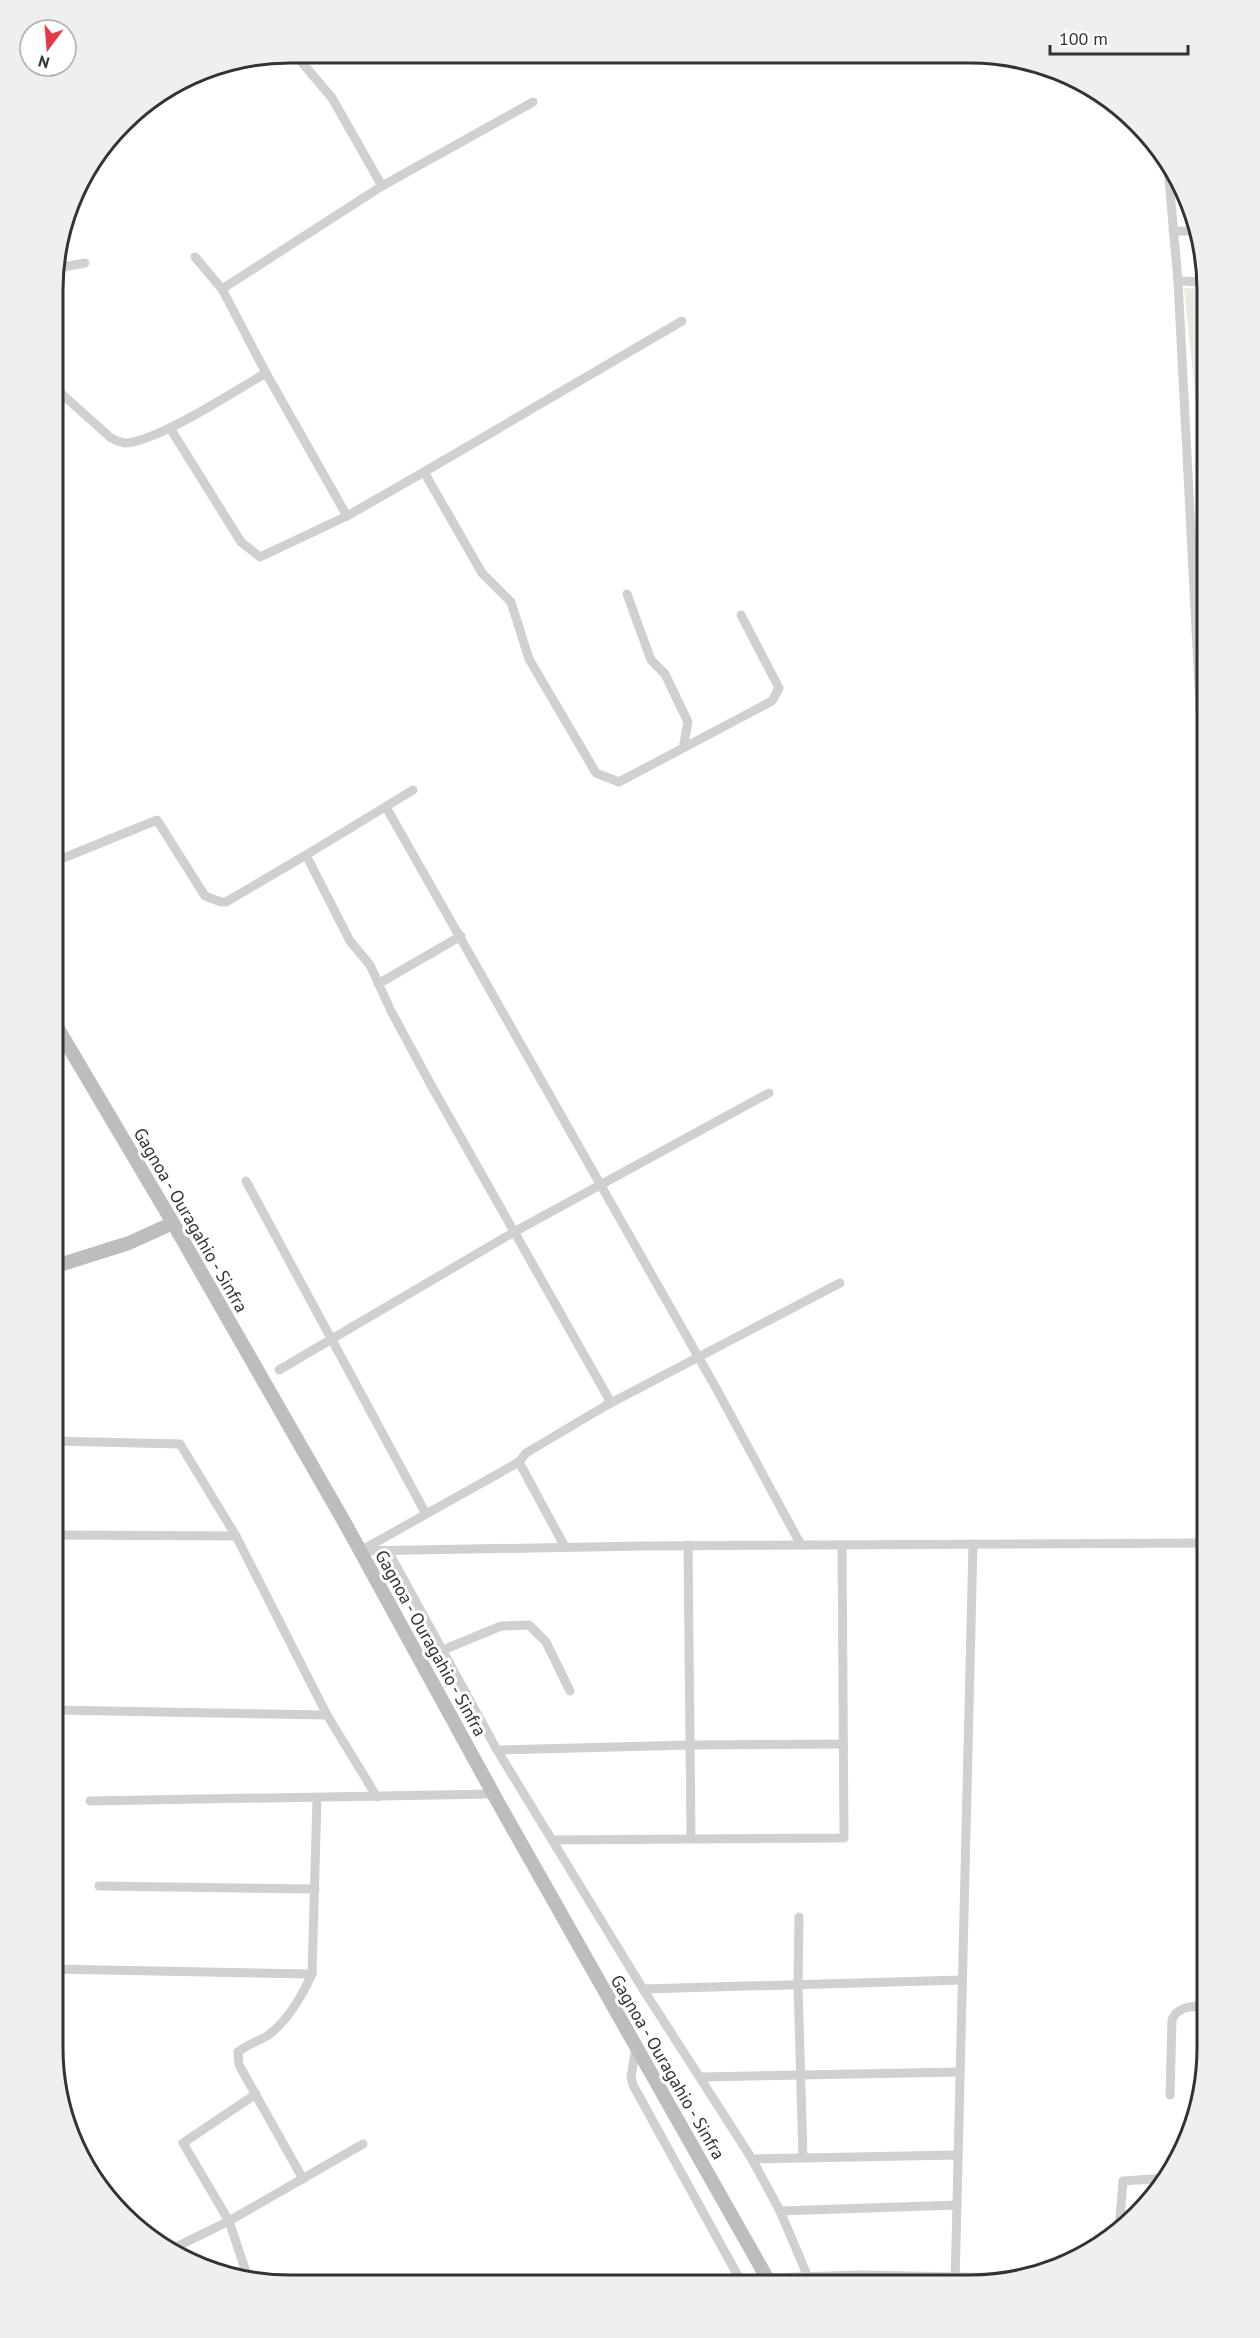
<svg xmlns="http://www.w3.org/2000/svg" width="1260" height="2338" viewBox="0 0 1260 2338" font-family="'PT Sans',sans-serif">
<rect width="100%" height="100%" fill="#fff"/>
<!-- green -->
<path fill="#e6ecdf" d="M1184,288L1207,289V421H1198Z"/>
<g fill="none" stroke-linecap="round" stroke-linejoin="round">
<!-- street -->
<g stroke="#d0d0d0" stroke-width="9">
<path d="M294,53L332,98L382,186L222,289L266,373L347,516"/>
<path d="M1167,157L1178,281L1207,842"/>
<path d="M382,186L533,102"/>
<path d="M1173,231H1198"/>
<path d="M195,257L222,289"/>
<path d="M1178,281L1206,282"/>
<path d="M54,285L63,267L85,263"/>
<path d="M54,387L111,438C115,440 120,442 124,443C156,443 236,390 266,373"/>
<path d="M170,428L241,542L260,557L347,516L424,472L482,573L511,602L529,659L596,773L619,782L772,701L779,688L741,615"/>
<path d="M424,472L682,321"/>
<path d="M627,594L651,660L665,674L688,722L683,748"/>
<path d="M386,807L716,1388L801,1545"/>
<path d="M54,847L61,859L157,820L205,896L221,902H226L306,855L350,941L370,965L391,1011L431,1085L609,1399L607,1405L526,1453L519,1462L565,1547"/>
<path d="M306,855L413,790"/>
<path d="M378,984L461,936"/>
<path d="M246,1181L426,1514"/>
<path d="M279,1370L514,1232L769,1093"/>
<path d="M607,1405L840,1283"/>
<path d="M53,1441L180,1444L236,1536L327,1715L377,1797"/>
<path d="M53,1535L236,1536"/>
<path d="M688,1545L691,1839"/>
<path d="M362,1550L519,1462"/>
<path d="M360,1551L643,1546L1207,1543"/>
<path d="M388,1551L497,1750L552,1840"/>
<path d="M443,1650L501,1626L529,1625L546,1642L570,1691"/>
<path d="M53,1710L327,1715"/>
<path d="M497,1750L691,1745L843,1744"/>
<path d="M90,1801L493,1794"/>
<path d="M99,1886L315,1889"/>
<path d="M799,1917L798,1985L803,2158"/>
<path d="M53,1969L312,1974L317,1798"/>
<path d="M643,1989L962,1980"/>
<path d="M636,2047L631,2077L633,2085L743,2285"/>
<path d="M700,2077L960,2072"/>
<path d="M1170,2095L1172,2020C1178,2005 1193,2007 1207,2006"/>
<path d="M752,2159L958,2155"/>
<path d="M303,2179L239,2065L238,2052C248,2044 257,2042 267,2036C287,2022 302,1996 312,1974"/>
<path d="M780,2211L957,2205"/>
<path d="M1119,2230L1123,2181L1167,2178"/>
<path d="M173,2251L174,2248L229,2221L363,2144"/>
<path d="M808,2277L780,2211L752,2159L643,1989L552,1840L844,1838L842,1545"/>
<path d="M768,2278L860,2275L1013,2278"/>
<path d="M249,2281L229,2221L183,2143L256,2094"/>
<path d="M955,2285L973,1544"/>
</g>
<!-- secondary -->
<g stroke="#bdbdbd" stroke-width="14">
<path d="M54,1022L173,1223L346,1525L500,1806L771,2285"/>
<path d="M53,1267L129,1243L173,1223"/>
</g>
</g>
<g text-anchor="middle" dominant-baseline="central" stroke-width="6" stroke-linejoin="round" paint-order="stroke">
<!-- street labels -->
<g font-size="18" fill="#333" stroke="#fff">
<text transform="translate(191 1220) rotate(60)">Gagnoa - Ouragahio - Sinfra</text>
<text transform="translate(431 1643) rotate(61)">Gagnoa - Ouragahio - Sinfra</text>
<text transform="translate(668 2067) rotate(60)">Gagnoa - Ouragahio - Sinfra</text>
</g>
</g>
<!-- crop -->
<path d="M0 0H1260V2338H0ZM290 63H970A227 227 0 0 1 1197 290V2048A227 227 0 0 1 970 2275H290A227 227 0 0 1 63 2048V290A227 227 0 0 1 290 63Z" fill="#efefef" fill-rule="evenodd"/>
<path fill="none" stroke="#333" stroke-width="3" d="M290 63H970A227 227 0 0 1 1197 290V2048A227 227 0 0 1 970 2275H290A227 227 0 0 1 63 2048V290A227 227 0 0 1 290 63Z"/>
<!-- north arrow -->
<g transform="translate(48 48) rotate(196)"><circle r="28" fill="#ffffff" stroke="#adadad" stroke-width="1.5"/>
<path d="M0-4.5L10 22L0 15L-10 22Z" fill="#e63946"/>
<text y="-9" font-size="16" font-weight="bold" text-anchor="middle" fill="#333333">N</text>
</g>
<!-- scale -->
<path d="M1050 45v9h138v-9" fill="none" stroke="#333333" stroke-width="3"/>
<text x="1059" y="45" font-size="18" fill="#333333" stroke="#ffffff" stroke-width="4.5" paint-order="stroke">100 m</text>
</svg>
